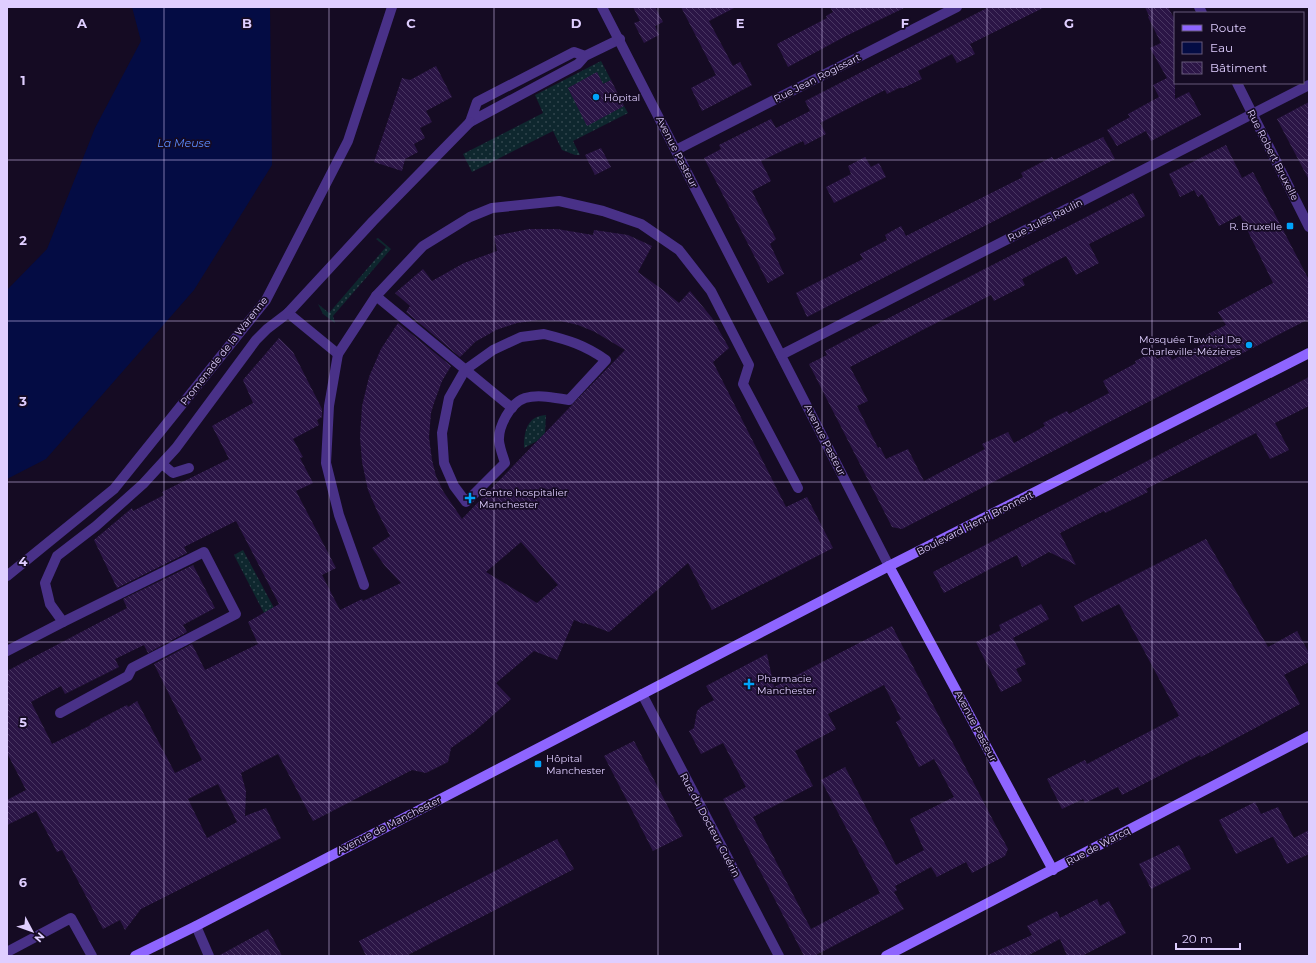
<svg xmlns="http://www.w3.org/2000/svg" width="1316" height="963" viewBox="0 0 1316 963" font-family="Montserrat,sans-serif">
<defs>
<pattern id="grass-dots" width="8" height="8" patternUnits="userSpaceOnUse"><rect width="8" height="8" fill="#0e272e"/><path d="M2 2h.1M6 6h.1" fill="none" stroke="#31454d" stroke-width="1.8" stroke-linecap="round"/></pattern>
<pattern id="building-back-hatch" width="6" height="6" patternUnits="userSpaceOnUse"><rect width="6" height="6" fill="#2b1546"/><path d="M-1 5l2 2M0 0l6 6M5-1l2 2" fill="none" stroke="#493662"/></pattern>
</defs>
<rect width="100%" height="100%" fill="#150b23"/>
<!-- grass -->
<g fill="url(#grass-dots)">
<path d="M601,61L611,80L603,84L597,73L568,88L587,125L624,106L628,113L573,141L580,155H575L562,150L553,131L472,172L463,154L543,113L535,95Z"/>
<path d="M378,238L391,249L333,316L335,323L323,314L318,304L329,313L386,247L376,239Z"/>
<path d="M546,415L545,433L537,441L524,448C524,437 525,422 537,417C539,416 543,415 546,415Z"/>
<path d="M243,550L274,608L264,613L234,555Z"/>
</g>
<!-- water -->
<path fill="#040c44" d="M132,7H270L272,165L194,290L46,459L7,479V290L47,249L95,128L141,41Z"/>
<!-- building -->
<g fill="url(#building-back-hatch)" fill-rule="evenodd">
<path d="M633,7H655L663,22L655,26L659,35L644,43L634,23L640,21Z"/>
<path d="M681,7H736L709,21L733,66L740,62L752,85L702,111L691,88L716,75Z"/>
<path d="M830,7H906L846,36L788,67L777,44L827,18L826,16L833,12Z"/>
<path d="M989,7H1045L970,44L975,54L957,63L952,54L918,71L922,79L903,88H899L887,94L885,90L820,123L826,134L805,145L803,141L761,161L771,181L752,191L776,239L770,244L784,274L768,283L704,158L721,149L719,145L771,119L776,128L810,111L805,101Z"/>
<path d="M1145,7H1168L1175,20V99L1189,92L1201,115L1151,141L1146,131L1117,146L1107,130L1130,117L1128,114L1159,97L1153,85L1167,78L1150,48L1161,43L1148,17L1149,16Z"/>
<path d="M436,66L452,97L426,111L432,122L420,128L425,138L414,144L418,152L405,159L402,171L374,162L402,78L410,80Z"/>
<path d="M597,72L603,84L611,80L624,106L587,126L568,88Z"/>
<path d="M1309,102V180L1277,119Z"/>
<path d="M1103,137L1115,159L807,317L796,293L863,259L860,254L887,240L885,235L901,226L906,236L1023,177L1021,173L1052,157L1054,160Z"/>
<path d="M1226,145L1242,178L1253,172L1309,280V319L902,529L892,527L809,364L827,355L825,351L842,342L1133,193L1145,216L1089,244L1099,263L1076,275L1066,256L1022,279L1025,285L994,301L991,295L850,367L868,401L857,406L878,448L880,447L886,459L908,449L924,481L985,449L982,444L1008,432L1014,443L1045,426L1043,423L1067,411L1069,414L1109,393L1103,381L1136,363L1135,361L1153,352L1157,359L1169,353L1172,360L1209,341L1206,335L1226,325L1218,312L1273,283L1240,215L1219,226L1202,194L1198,197L1194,190L1180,197L1169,174Z"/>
<path d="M601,148L611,167L595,175L585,155Z"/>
<path d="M865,157L871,167L879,163L886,177L834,203L826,187L851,174L848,166Z"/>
<path d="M529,229H557L593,235L594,230L628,235L652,246L638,272L663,290L679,303L690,291L712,318L729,348L713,362L786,507L807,497L833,548L712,610L688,563L609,632L585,623L584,624L574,620L557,660L534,651L496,683L511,699L474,732L451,748L448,762L426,773L412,770L313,821L278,754L241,773L246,791L245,816L266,808L281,838L141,909L125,930L120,920L103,929L62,850L57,852L36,811L7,825V800L26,790L7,753V671L127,608L123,599L193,565L215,608L183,625L187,632L148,653L144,645L115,659L119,667L65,694L61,686L31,702L52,744L91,725L90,724L127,705L128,707L137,701L175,773L202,760L154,664L192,644L205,670L258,644L248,622L279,604L236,521L184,547L187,553L117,588L94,540L132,508L133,511L164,495L162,492L229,459L212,426L253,403L243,380L279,338L293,352L322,409V417L317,420L319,425L293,439L303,457L300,458L313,483L296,491L336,568L322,575L340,610L362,599L363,601L401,583L385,566L372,548L390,536L378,513L368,490L362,462L360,437L362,406L369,377L381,349L398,323L451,366L442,381L434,403L431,413L429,437L432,460L436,476L443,491L462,519L625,350L595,332L578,325L561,321L539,320L517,323L496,330L475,342L460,357L406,312L410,306L395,293L423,269L432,281L464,263L497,251L494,236ZM521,542L558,585L537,603L486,572ZM218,784L237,822L207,838L188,799Z"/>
<path d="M1309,377V406L1275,423L1289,450L1270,459L1256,433L1146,489L1148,492L1105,513L1104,511L1060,533L1076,565L1049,552L1022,567L1017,555L944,593L933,572Z"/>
<path d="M1206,539L1268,647L1297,631L1309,653V662L1284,675L1300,704L1201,757L1200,755L1122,795L1118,787L1085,803L1083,799L1062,809L1047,779L1085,760L1087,764L1179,716L1119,604L1082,622L1074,606Z"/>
<path d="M1041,604L1049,619L1013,638L1026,664L1016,669L1022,681L1001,692L976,642L1001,630L999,625Z"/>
<path d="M892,626L1008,849L1005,856L972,873L966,862L937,877L931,867L895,886L897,890L894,892L904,909L814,956H804L723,799L746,787L723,743L701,754L689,731L694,728L697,711L701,707L714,700L706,686L767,654L774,687ZM884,685L901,719L896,722L919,767L934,759L954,797L910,819L924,850L896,865L845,767L821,780L880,893L811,929L753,817L813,786L795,751L836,729L828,714Z"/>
<path d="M634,741L683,836L653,851L604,756Z"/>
<path d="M1255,802L1261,814L1278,807L1294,838L1309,830V854L1287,864L1273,837H1272L1236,854L1219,820Z"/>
<path d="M557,839L574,869L406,956H366L359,941Z"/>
<path d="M1179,845L1191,869L1151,889L1139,864Z"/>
<path d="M1097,899L1100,906L1109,901L1126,933L1082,956H1067L1060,939L1027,956H986L1032,935L1027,926L1057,911L1060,918Z"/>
<path d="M268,929L282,956H218Z"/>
</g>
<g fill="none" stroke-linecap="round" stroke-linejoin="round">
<!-- lane -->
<g stroke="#493188" stroke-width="10">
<path d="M585,56L574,52L477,102L470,122L578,64L585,56L620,39"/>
<path d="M376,296L512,408"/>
<path d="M288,313L338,354L376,296L423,246L470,217L492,208L559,201L603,211L641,224L679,250L711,291L749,365L743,384L798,488"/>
<path d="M544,334C568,340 585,345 606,360L569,400C555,398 539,394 525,398C510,403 498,427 499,441C500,449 503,456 505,463L466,502L454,486L444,463L442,433L449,398L465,370L493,350L521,337Z"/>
<path d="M338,354L329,406L326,463L339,515L364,585"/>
<path d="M162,464L173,473L189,468"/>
<path d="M63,622L50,604L45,583L57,556L96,526L143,484L176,448L256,340L267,329L288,313L373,221L470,122"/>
<path d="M7,651L63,622L204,552L236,614L132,668L128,676L60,713"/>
<path d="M7,952L71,918L92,956"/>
</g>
<!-- street -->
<g stroke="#493188" stroke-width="10">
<path d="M602,7L889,566"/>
<path d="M1199,7L1202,13"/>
<path d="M1237,83L1309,227"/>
<path d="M676,150L957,7"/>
<path d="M781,355L1309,85"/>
<path d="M7,576L114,489L266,300L348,141L392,7"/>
<path d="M642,694L779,956"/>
<path d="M196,926L209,956"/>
</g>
<!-- secondary -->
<g stroke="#8e65ff" stroke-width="10">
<path d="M889,566L1053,870"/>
<path d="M135,956L196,926L889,566L1309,353"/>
<path d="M886,956L1309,736"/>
</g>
</g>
<!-- grid -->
<path fill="none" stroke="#dfceff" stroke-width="1" stroke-opacity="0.55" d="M164,7V956M329,7V956M494,7V956M658,7V956M822,7V956M987,7V956M1152,7V956M7,160H1309M7,321H1309M7,482H1309M7,642H1309M7,802H1309"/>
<!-- markers -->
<g fill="#00a3f9" stroke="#150b23" stroke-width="1.5">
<circle cx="596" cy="97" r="4"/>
<rect x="1286" y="222" width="8" height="8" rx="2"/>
<circle cx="1249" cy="345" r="4"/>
<path d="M468 492h4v4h4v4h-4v4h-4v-4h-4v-4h4z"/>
<path d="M747 678h4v4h4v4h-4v4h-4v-4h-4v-4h4z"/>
<rect x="534" y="760" width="8" height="8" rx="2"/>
</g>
<g text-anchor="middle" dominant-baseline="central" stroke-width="3.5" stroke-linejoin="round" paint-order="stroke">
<!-- street labels -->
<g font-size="10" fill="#dfceff" stroke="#150b23">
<text transform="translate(817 78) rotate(-27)">Rue Jean Rogissart</text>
<text transform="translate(677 152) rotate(63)">Avenue Pasteur</text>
<text transform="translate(1273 155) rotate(63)">Rue Robert Bruxelle</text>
<text transform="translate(1045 220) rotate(-27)">Rue Jules Raulin</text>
<text transform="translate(224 351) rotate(-52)">Promenade de la Warenne</text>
<text transform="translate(825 440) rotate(63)">Avenue Pasteur</text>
<text transform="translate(975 523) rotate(-27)">Boulevard Henri Bronnert</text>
<text transform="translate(976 726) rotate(62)">Avenue Pasteur</text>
<text transform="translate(389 825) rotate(-27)">Avenue de Manchester</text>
<text transform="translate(710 825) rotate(62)">Rue du Docteur Guérin</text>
<text transform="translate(1098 846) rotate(-28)">Rue de Warcq</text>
</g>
<!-- poi labels -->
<g font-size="10" fill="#dfceff" stroke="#150b23" text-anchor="start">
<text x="604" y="97">Hôpital</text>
<text x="1282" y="226" text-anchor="end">R. Bruxelle</text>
<text x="1241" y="339" text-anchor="end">Mosquée Tawhid De<tspan x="1241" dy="12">Charleville-Mézières</tspan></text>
<text x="479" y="492">Centre hospitalier<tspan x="479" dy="12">Manchester</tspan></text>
<text x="757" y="678">Pharmacie<tspan x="757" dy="12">Manchester</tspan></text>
<text x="546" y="758">Hôpital<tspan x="546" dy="12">Manchester</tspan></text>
</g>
<!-- water labels -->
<g font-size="11" font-style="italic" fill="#5c8cff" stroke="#150b23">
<text x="184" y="143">La Meuse</text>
</g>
</g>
<g font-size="13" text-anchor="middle" font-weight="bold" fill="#dfceff" stroke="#150b23" stroke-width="3.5" stroke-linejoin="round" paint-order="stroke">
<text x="82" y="28">A</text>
<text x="247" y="28">B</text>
<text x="411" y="28">C</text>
<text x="576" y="28">D</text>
<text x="740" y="28">E</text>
<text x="905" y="28">F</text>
<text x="1069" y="28">G</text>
<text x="23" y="85">1</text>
<text x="23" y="245">2</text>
<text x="23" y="406">3</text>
<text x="23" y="566">4</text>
<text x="23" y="727">5</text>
<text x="23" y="887">6</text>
</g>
<!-- border -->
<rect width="1316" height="963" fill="none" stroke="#dfceff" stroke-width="16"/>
<!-- legend -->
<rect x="1174" y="12" width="130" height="72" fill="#150b23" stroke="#66597b"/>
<rect x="1182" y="25" width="20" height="6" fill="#8e65ff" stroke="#66597b"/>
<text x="1210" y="32" font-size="12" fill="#dfceff">Route</text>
<rect x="1182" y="42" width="20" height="12" fill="#040c44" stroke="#66597b"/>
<text x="1210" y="52" font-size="12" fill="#dfceff">Eau</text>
<rect x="1182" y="62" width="20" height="12" fill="url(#building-back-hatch)" stroke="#66597b"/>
<text x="1210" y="72" font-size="12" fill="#dfceff">Bâtiment</text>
<!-- north arrow -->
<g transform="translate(32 931) rotate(131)" stroke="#150b23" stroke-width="3" paint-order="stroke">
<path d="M0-3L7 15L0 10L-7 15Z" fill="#dfceff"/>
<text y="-6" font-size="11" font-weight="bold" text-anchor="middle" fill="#dfceff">N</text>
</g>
<!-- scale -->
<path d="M1176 943v6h64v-6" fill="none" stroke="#dfceff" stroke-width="2"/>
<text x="1182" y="943" font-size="12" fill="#dfceff" stroke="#150b23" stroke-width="3" paint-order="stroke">20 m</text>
</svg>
